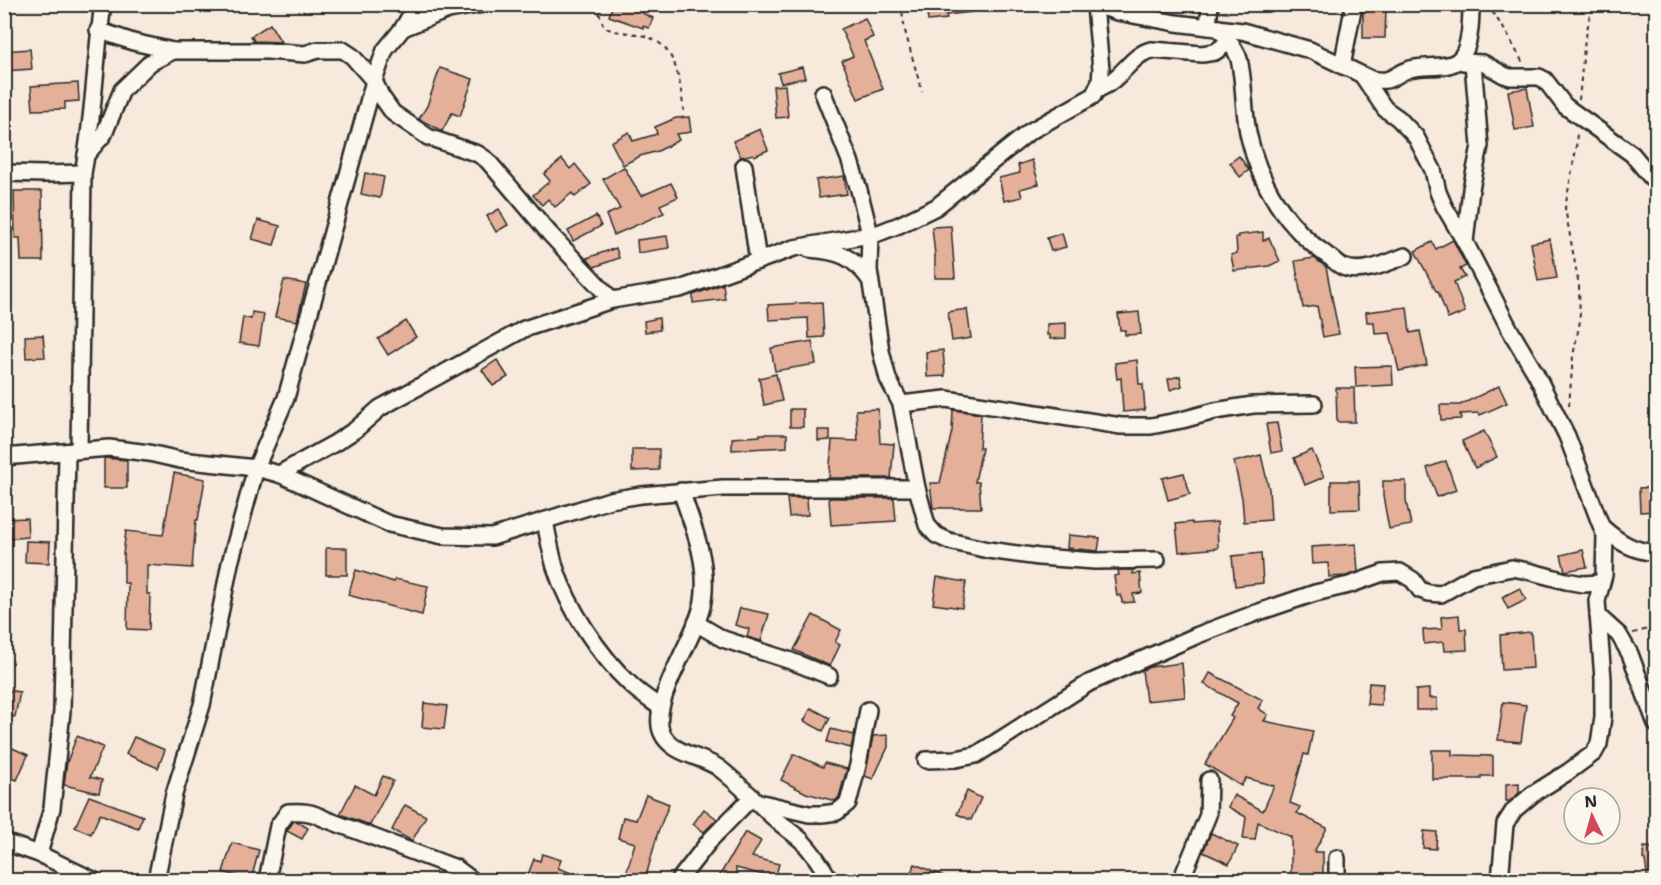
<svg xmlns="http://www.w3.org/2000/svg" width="1661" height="885" viewBox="0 0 1661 885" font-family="'Shantell Sans',sans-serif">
<rect width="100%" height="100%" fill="#f7e9db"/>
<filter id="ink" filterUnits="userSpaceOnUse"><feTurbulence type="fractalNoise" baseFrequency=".0167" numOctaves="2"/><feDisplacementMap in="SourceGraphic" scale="12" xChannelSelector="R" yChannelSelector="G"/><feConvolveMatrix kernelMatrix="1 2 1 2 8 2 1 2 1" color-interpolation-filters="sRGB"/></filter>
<g filter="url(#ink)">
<!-- building -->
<g fill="#e5b099" stroke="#2b2b2b" stroke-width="1.5">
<path d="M613,4H630L644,9L642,13L653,18L649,28L643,26V28L609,16Z"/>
<path d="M926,4H971L972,12L946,15L947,19L928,21Z"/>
<path d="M1363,7H1386L1385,38H1363Z"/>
<path d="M865,18L873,37L864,41L883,89L858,99L842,61L853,56L841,29Z"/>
<path d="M270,24L281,42L254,41L251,36Z"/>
<path d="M30,49L32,69L4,71V51Z"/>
<path d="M802,67L805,78L781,83L778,73Z"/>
<path d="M440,68L473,79L460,116L452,113L442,131L419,119L427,106Z"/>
<path d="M78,83L79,101L65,102V109L33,110L31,86Z"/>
<path d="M785,85L788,117L776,118L773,86Z"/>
<path d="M1527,88L1534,127L1515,130L1508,91Z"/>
<path d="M689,117L691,132L676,134L679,140L658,151L640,156L623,165L611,142L629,132L633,141L657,134L655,127L676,118Z"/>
<path d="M760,129L768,150L754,156L753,154L741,157L733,141Z"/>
<path d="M1239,156L1249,170L1240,177L1230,163Z"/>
<path d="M562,159L570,169L575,164L591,184L575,197L572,193L555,207L548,199L542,205L533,195L550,181L544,174Z"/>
<path d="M1032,160L1039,184L1020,189L1022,197L1004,201L999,178L1020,173L1018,165Z"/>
<path d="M624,167L641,196L671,183L678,197L660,205L664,213L614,235L606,215L620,209L603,179Z"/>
<path d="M365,173L384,177L380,198L361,194Z"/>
<path d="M844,176L847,194L819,198L816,180Z"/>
<path d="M14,191H42L43,261H21L20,238H15Z"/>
<path d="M499,209L508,225L496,232L487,216Z"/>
<path d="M596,216L601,226L573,241L568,231Z"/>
<path d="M258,220L280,226L274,245L252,239Z"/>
<path d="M951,226L955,278H935V255L932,227Z"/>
<path d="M1263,232V241L1269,238L1280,261L1269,266L1234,271L1231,255L1237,253L1236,237H1239L1238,235Z"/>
<path d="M1062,233L1066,247L1051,251L1047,238Z"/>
<path d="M667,236L669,248L638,253L637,240Z"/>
<path d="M1550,239L1557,278L1538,281L1531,243Z"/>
<path d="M1453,240L1466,266L1460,269L1465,277L1454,282L1465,312L1448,319L1438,291H1436L1415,251L1432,242L1436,249Z"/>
<path d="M616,248L619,258L594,267L588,260L587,258Z"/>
<path d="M1314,258L1326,267L1339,334L1323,337L1317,306L1303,308L1295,261Z"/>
<path d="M284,280L306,284L297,321L275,317Z"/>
<path d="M723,284L725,299L693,303V295Z"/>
<path d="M822,302L824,337L809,338L808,318L769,320L768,305Z"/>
<path d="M1407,307L1410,333L1420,331L1427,365L1399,371L1390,333L1375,334L1374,322H1367L1366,312Z"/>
<path d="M967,309L971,338L952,341L948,312Z"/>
<path d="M252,312L264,314L259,346L239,343L243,317L251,319Z"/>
<path d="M1139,312L1141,334L1125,335V330H1120L1118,314Z"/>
<path d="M659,318L660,330L645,332L644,321Z"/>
<path d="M406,321L416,337L388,355L378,339Z"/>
<path d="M1066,323V338L1050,339V335H1047V324Z"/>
<path d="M43,335L45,357L26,358L25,336Z"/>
<path d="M812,341L816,364L775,371L771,348Z"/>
<path d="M943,350L945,376L927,377L926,352Z"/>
<path d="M497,360L508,377L493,386L482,370Z"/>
<path d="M1137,360L1139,384H1143L1145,410L1123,412L1121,378L1117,379L1115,363Z"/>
<path d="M1392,366L1393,385L1356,387L1355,367Z"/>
<path d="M776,374L782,401L764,405L759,378Z"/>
<path d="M1180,376L1182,386L1170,390L1168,379Z"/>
<path d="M1499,386L1507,403L1480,415L1479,413L1460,414L1461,419L1441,420L1440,405H1460Z"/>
<path d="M1336,388H1354L1355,422H1337Z"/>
<rect x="790" y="409" width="13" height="18"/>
<path d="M878,409L880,443L894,444L891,478H829L832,440L858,441L856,410Z"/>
<path d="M953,410L981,414L979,448H982L975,482H979L981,508H933L930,483H940L952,431Z"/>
<path d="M1277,423L1282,451L1271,453L1266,424Z"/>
<path d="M818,430H830V440L818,441Z"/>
<path d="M1484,431L1497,457L1475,468L1462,441Z"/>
<path d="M760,434H787V447L732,450V438L760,436Z"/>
<path d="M632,449H659V470L632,471Z"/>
<path d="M1312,450L1324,477L1305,485L1294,458Z"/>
<path d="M1261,455L1269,489L1271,520L1244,522L1242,498L1234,462Z"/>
<path d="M104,458L127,460V488H104Z"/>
<path d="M1446,461L1456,490L1437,497L1427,468Z"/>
<path d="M174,473L205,479L198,520H196L192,568L147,565V594H150L149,630L127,629L128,583H124V554H123L126,531L163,535Z"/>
<path d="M1184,473L1190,494L1168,500L1162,478Z"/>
<path d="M1331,481H1359L1360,509L1331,510Z"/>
<path d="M1383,481H1406V501L1411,525L1389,529L1383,496Z"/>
<path d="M1656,487V511L1640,512L1639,488Z"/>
<path d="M787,498H807L808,515L789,517Z"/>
<path d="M829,498H894L896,521L831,525Z"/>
<path d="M27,518L28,537L4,539V519Z"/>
<path d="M1192,522V524L1217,522L1218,548L1179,552L1176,524Z"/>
<path d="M1068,535L1100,538L1098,551L1067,548Z"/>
<path d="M26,541L50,542L49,563L25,562Z"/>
<path d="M1356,544L1358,572L1346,576L1329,577L1328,563L1312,564L1311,547Z"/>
<rect x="326" y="548" width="21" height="27"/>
<path d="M1583,550L1587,567L1565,571L1561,555Z"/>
<path d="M1261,553L1263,583L1235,586L1232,556Z"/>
<path d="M356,570L394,582L395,579L428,586L422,615L348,595Z"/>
<path d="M1118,570H1133V574L1140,573L1142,593L1133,594L1134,602L1122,603L1121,595L1117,596L1114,576L1119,575Z"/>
<path d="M937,577L966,582L962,608L933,604Z"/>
<path d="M1520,588L1526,600L1508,609L1502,597Z"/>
<path d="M740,608L769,614L761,641L747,637L749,629L735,625Z"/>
<path d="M813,615L841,630L835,642L840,645L830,666L794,650Z"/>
<path d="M1459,615L1460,629H1466L1467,650L1444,651L1443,642L1424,644L1423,630L1442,629L1441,617Z"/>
<path d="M1531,632L1533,668L1502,670L1500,635Z"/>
<path d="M1182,663L1185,697L1146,701L1142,670L1150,667Z"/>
<path d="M1210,673L1263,700L1258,708L1268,715L1264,721L1313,731L1308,755L1304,754L1290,803L1300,807L1297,813L1327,828L1314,852H1323V880H1291V837L1258,822L1255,840L1243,839L1246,817L1228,807L1234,795L1263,811L1274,786L1246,778L1241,786L1205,764L1233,718L1230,716L1238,703L1204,684Z"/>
<path d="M1369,683L1383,684L1381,705L1367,704Z"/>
<path d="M1429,689V698H1437V710H1416V690Z"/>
<path d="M4,690L20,692L15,717L4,715Z"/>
<path d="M1503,702L1526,705L1521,742L1498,740Z"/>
<path d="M424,703L447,706L444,729L422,727Z"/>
<path d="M811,708L830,718L823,731L804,721Z"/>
<path d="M831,729L854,735L851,748L827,742Z"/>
<path d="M888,735V747L873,779L865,776L873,736Z"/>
<path d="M77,736L103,747L90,777L102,780L99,793L64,785L67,762Z"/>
<path d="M134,737L165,750L158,768L126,754Z"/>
<path d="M10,747L28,755L17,780L4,775V758Z"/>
<path d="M1432,750H1452V755L1493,756V776H1481V779H1432Z"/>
<path d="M794,754L823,767L825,763L847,769L839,797L835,801L806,793L781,780Z"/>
<path d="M383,776L393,781L370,825L340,814L355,785L374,795Z"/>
<path d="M1519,783V793L1510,801H1506V784Z"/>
<path d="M967,791L981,798L971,820L957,814Z"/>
<path d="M646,795L669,804L658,832L645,880H642L626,874L635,843L618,838L623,817L636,820Z"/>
<path d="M89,796L143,816L138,828L100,814L91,834L75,827Z"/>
<path d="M405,805L426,816L412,841L392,830Z"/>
<path d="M704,809L717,819L704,832L693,824Z"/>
<path d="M296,821L308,828L302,839L287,831L293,822Z"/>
<path d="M1424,831L1437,832L1436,849L1423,848Z"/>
<path d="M745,832L761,841L752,857L779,864L775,878L736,868L735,880H717Z"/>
<path d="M1211,833L1238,846L1229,864L1203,852Z"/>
<path d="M232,843L259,850L251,880L223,872Z"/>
<path d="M1644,847L1656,848V880H1648L1645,860L1643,859Z"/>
<path d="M542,854L561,860L558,868L590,880H526L534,859L540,861Z"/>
<path d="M915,864L952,880H907Z"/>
</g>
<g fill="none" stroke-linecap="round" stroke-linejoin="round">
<defs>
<g id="minor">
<path d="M1093,4L1117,12L1176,23L1242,31L1310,50L1371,79C1393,84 1393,74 1410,69C1424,65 1444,69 1456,62C1471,53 1471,19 1471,4"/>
<path d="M1208,27L1210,4"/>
<path d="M403,28L448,10L484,4"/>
<path d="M1219,28C1226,38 1236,48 1239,59C1245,84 1243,112 1249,137C1260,185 1287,228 1328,256C1333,259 1338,265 1343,267C1362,275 1387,263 1405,256"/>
<path d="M98,30L133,42L173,51H267L305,54L318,50H343L352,56L374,81L381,96L393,113L428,137L478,154L487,160L550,234L612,300"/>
<path d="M1463,62L1483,63L1504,75L1510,77H1539L1545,80L1565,106L1632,154L1656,183"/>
<path d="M1473,63L1480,146L1471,189L1465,242L1510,330L1536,374L1567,436L1605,536L1604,575L1597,601L1603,679V717L1599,744L1594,753L1568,772L1533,794L1514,810L1505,824L1500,880"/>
<path d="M1342,66L1354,4"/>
<path d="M1362,75L1385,109L1398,118L1416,137L1433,170L1438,192L1444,206L1465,242"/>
<path d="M1098,89C1121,81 1132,53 1152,50L1202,54L1215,52L1229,42"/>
<path d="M823,93L850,161L859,190L870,234L869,270L881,351L888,379L901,404L917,488L927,525L936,535L949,541L988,550L1039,557L1095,561L1157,560"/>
<path d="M86,155L104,134L122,90L150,63L173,51"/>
<path d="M744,166L758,261"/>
<path d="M4,173L45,174L83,173"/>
<path d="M809,249C838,251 853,256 870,280"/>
<path d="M901,404L946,399L1121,426H1151L1182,420L1215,411L1253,405L1314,404"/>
<path d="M79,449L83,173C94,117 95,60 103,4"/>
<path d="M4,457L109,448L149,453L180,460L256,468L279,474L389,524L443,536L492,537L610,500L641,495L723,488H917"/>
<path d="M279,474L335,443L355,430L380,408L524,329L612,300L680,289L794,248L876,234L899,225L936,207L1029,132L1093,96L1100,82L1101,69L1095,6"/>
<path d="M681,491C693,526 709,563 703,601C698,636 648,702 662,733C671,754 702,756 719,768C738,783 755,800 773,817C781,825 792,832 801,840C813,852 822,866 830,880"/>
<path d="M545,521C548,537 551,552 555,567C568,608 599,655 630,684C639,693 650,700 660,707"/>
<path d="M1603,528C1620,543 1634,551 1656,553"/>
<path d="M1598,616L1619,635L1630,654L1656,724"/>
<path d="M696,623L723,639L791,661L829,676"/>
<path d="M926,760L956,759L976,755L1089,683L1198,635L1256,613L1315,593L1349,585L1383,573L1400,572L1413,580L1420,590L1429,593L1441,594L1473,576L1512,568L1528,571L1566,581L1583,584L1601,583"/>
<path d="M758,802L809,814H822L837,812L848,803L858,765L868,710"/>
<path d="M4,842L39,854L93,880"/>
<path d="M39,854L52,808L62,711L67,452"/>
<path d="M1337,858V880"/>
<path d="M156,880L174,794L202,705L230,563L245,508L256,468L286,398L374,81L385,50L403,28L417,4"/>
<path d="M267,880L278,826L288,812C303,811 312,812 325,819L456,868L472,880"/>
<path d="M679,880L711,839L752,797"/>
<path d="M1181,880L1208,815L1209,780"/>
</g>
</defs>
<!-- minor casing -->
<use href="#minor" stroke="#2b2b2b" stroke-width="20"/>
<!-- path -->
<g stroke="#2b2b2b" stroke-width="2" stroke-dasharray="4.5 4.5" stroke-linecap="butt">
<path d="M596,4L604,27C615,33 629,32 641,35C678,43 679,80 684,111"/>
<path d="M901,4L905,31L922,92"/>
<path d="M1487,4L1506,32L1523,63"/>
<path d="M1579,100L1584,47L1592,4"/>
<path d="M1569,406L1573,356L1580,321L1579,286L1565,208L1576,149L1577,132"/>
<path d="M1633,633L1656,627"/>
</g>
<!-- minor -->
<use href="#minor" stroke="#fbf7ec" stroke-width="15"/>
</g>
</g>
<!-- margin -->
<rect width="1661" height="885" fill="none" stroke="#fbf7ec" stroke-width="24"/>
<rect x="12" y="12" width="1637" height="861" fill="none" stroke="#2b2b2b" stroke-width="2" filter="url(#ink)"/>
<!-- north arrow -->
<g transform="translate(1592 816) rotate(355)"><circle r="28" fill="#fbf7ec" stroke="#a8a59f" stroke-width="1.5"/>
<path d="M0-4.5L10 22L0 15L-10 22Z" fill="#d1495b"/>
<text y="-9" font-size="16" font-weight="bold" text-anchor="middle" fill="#2b2b2b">N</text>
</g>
</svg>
